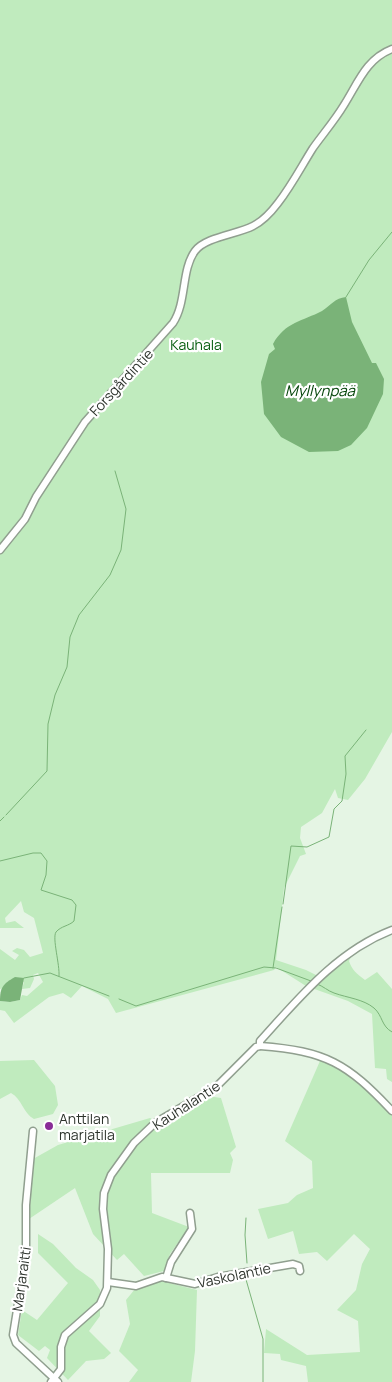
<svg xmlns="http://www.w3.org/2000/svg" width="392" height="1382" viewBox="0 0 392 1382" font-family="Manrope,sans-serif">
<rect width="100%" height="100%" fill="#e5f5e4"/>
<!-- green -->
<g fill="#c0ebbe">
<path d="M0,0H392V732L365,779L348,800L338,798L335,789L322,813L301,827L300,838L306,854L300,856L284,888L276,960L306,970L320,977L353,953L349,961C352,970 357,974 365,980L377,972L392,989V1082L387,1079L386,1069L375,1068L372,1014L348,1001L306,986L276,967L274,970L116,1013L108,999L82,986L71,998L63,993L49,997L14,1023L5,1011L0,1010V1001L10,1002L20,1000L22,995L27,996L43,982L38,973L33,975L34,979L30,988L22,989L24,982L0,989V949L15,960L19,955L12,951L17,948L24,950L30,957L43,953L34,918L24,912L21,901L5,918L6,923L15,921L24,928H0Z"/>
<path d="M34,1060L55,1086L58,1105L53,1114L34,1119C23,1113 22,1099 11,1093L0,1099V1061Z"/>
<path d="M320,1061L337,1067L392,1111V1382H308L306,1366L281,1360L280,1354L264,1353L266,1329L307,1355L360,1352L358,1321L337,1310L356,1290L362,1264L370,1249L354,1234L327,1261L317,1252L299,1254L293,1231L268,1239L258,1209L288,1203L297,1195L313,1188L312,1161L285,1141Z"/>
<path d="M208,1096L221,1098L236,1147L230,1153L233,1160L230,1173H151L152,1213L189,1227L170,1254L164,1271L144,1276L124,1254L117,1260L93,1234L75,1188L29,1219L33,1159L58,1145L150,1118L160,1124Z"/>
<path d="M38,1234L53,1244L76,1268L93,1280L100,1290V1316L89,1331L111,1353L104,1359L86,1361L68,1380L47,1358L50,1350L45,1346L39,1351L18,1335L22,1310L37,1320L68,1283L38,1253Z"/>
<path d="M161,1281L197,1290L195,1351L191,1382H129L138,1370L119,1351L130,1324L126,1300L135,1289Z"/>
</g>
<!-- water -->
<g fill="#7ab378">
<path d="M346,297L352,322L372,363H376L384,379L383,394L367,428L351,445L338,451L309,452L281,437L264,414L261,382L269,354L275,349L273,344C285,322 303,321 322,311C331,305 335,298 346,297Z"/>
<path d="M15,977L24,978L20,1000L10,1002L0,1001C0,987 3,984 15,977Z"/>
</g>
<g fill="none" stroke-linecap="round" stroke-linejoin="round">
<!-- stream -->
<g stroke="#7ab378" stroke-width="1">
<path d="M346,297L369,260L392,232"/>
<path d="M6,815L47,771L48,724L55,695L67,667L70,637L79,615L110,575L121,550L126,509L115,471"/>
<path d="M0,821L4,817"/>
<path d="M0,861L33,853H41L47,861L46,875L41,890L72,900L76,905L74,921C69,926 61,926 56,932C52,938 60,965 59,976"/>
<path d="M283,904L291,846L307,847L329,837L334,809L342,801L346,774L345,756L366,730"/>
<path d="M273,968L282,907"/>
<path d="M24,978L50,973L109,996"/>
<path d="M317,984C323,986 328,991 334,993C348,998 363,999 374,1008C383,1016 381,1026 392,1032"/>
<path d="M119,999L136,1006L264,967L276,968L311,981"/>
<path d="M246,1218L245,1235L247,1263"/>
<path d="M245,1276L263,1339V1382"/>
</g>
<defs>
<g id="minor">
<path d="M0,550L25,519L36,497L85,422L173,323C187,302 181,270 195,251C205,237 238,234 253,226C263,221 272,211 278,203C292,185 301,167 313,148C323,134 335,120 344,105C358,83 366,59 392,49"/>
<path d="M260,1046C326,1051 347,1063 392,1111"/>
<path d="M33,1131L26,1205V1254L13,1335L16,1343L58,1382"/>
<path d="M166,1278L171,1262L192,1229L190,1213"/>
<path d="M108,1282L136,1286L162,1277L195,1284L218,1277L293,1264L299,1266L300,1271"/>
<path d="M51,1382L61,1369V1347L65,1335L100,1304L107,1288L108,1249L103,1209L104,1193L111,1175L134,1143L155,1123L216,1087L256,1047L260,1046V1041C299,998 337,951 392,930"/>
</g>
</defs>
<!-- minor casing -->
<use href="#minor" stroke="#909f8f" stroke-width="9"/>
<!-- minor -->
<use href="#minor" stroke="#fff" stroke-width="6"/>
</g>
<!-- markers -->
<circle fill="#892c97" stroke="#fff" stroke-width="2" cx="49" cy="1126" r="5"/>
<g text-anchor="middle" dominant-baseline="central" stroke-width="4.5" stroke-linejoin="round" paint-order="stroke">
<!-- park labels -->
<g font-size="14" fill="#005a0a" stroke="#fff">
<text x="196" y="344">Kauhala</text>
</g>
<!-- street labels -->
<g font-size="14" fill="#2e342d" stroke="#fff">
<text transform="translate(121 382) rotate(-47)">Forsgårdintie</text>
<text transform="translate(186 1105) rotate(-33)">Kauhalantie</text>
<text transform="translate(234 1275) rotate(-12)">Vaskolantie</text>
<text transform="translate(21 1279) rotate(-82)">Marjaraitti</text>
</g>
<!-- poi labels -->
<g font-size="14" fill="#2e342d" stroke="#fff" text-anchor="start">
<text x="59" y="1118">Anttilan<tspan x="59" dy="16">marjatila</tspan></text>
</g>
<!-- water labels -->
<g font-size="15" font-style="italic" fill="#05450a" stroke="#fff">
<text x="320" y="390">Myllynpää</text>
</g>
</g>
</svg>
